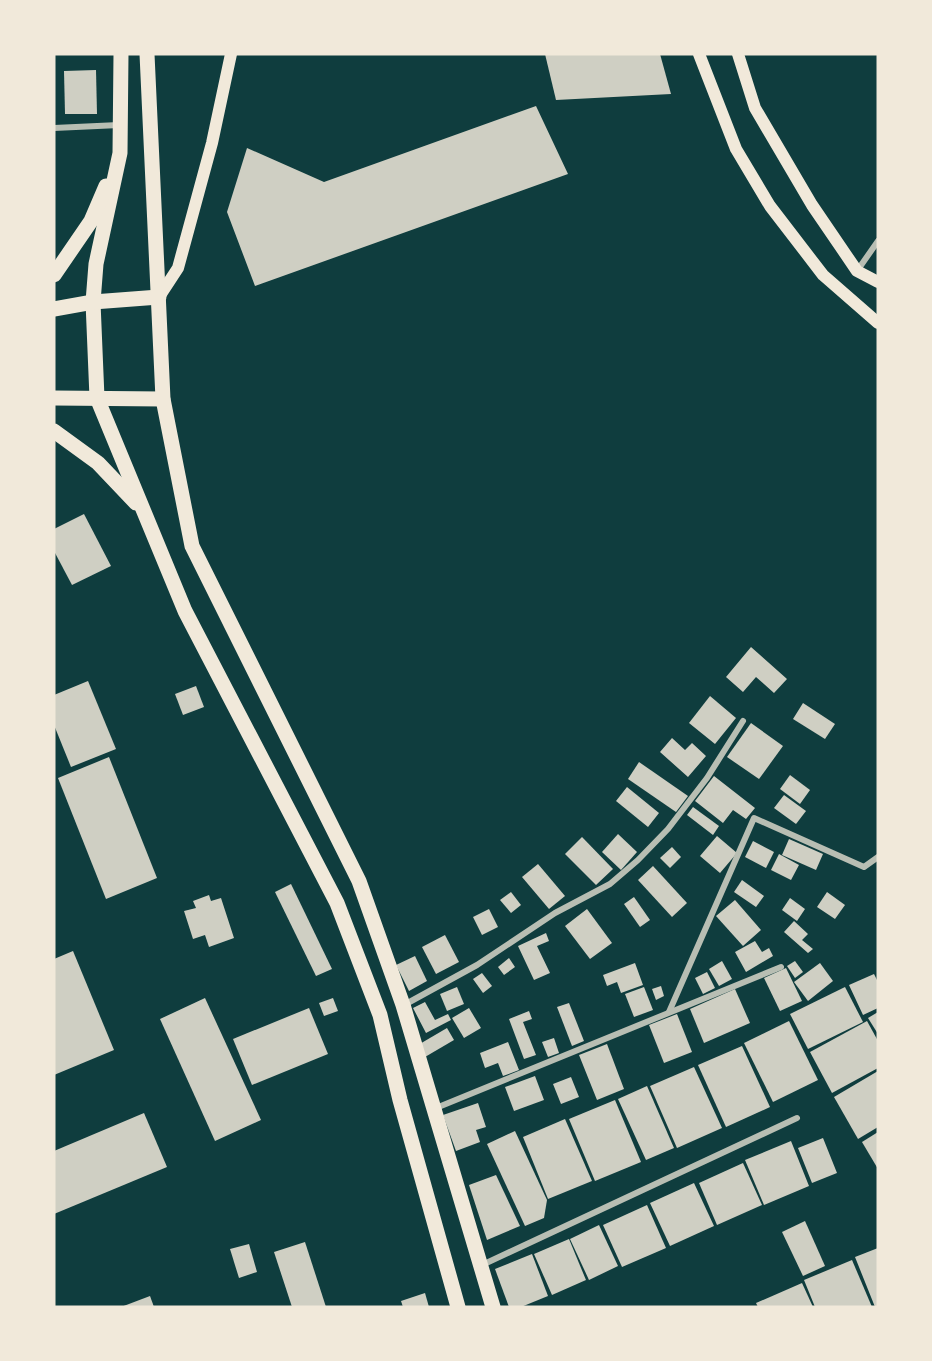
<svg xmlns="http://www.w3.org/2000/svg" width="932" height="1361" viewBox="0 0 932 1361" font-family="'Noto Sans',sans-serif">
<rect width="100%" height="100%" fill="#0f3d3e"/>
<!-- building -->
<g fill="#cfcfc3">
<path d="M545,54H660L671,94L556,100Z"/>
<path d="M96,70L97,114H65L64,71Z"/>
<path d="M536,106L568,174L255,286L227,212L247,148L324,182Z"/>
<path d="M84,514L111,566L72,585L54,551V529Z"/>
<path d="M751,647L787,679L774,693L756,677L743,692L726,677Z"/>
<path d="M88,681L116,749L71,767L54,725V695Z"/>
<path d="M196,686L204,707L183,715L175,694Z"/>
<path d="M710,696L736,718L715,744L689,723Z"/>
<path d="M803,703L835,724L825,739L793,719Z"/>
<path d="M751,723L783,746L759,779L727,757Z"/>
<path d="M672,738L685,750L692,743L706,756L688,777L660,752Z"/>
<path d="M109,757L157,878L106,899L58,778Z"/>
<path d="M639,762L688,796L676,812L628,779Z"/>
<path d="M790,775L810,790L800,804L780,789Z"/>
<path d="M714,776L755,808L746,819L733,810L723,823L695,801Z"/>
<path d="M627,787L659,813L648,827L616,801Z"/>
<path d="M784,795L806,811L796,824L774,808Z"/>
<path d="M693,807L719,826L713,835L687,815Z"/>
<path d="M618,834L637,852L621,870L602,852Z"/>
<path d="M717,836L737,853L720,873L700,856Z"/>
<path d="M582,837L613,869L596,885L565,854Z"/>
<path d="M789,839L823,854L816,870L782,855Z"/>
<path d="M753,841L774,852L766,868L745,857Z"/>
<path d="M672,847L681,857L670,868L660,858Z"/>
<path d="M779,854L799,865L791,880L771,870Z"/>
<path d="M538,864L565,896L549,909L522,877Z"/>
<path d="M653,866L687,903L672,917L638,880Z"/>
<path d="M742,880L764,896L756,907L734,892Z"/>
<path d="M291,884L332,969L316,976L275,892Z"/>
<path d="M511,892L521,905L511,913L500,900Z"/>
<path d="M827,892L845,905L835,919L817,907Z"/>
<path d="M209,895L211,901L221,898L234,938L209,947L205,935L193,939L184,911L196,908L193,901Z"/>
<path d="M634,897L650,920L640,927L624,904Z"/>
<path d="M790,898L805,909L797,921L782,910Z"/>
<path d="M735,900L761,930L743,946L716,916Z"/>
<path d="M489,909L498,927L482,935L473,917Z"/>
<path d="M587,909L612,943L590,959L565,926Z"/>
<path d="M794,921L808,934L802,940L813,949L808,953L784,932Z"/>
<path d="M546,933L549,941L537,946L550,973L534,980L518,946Z"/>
<path d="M445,935L459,962L436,974L422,947Z"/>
<path d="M755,941L762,952L769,948L773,956L746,972L735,952Z"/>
<path d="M73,951L114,1050L54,1075V959Z"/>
<path d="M415,956L427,981L409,991L396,965Z"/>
<path d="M509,958L515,967L504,975L498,967Z"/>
<path d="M722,961L732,979L719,986L709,969Z"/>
<path d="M795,961L803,972L795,978L787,966Z"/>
<path d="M635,963L643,985L621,993L617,982L607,986L603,975Z"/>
<path d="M820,963L833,981L808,1001L794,982Z"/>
<path d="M786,968L802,1001L780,1011L764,978Z"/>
<path d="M707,972L715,988L703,994L695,978Z"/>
<path d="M482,973L492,986L483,993L473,979Z"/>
<path d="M874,974L878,982V1008L863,1015L849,985Z"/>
<path d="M661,986L664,996L656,1000L652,989Z"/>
<path d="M457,987L464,1004L447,1011L440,994Z"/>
<path d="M644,987L653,1010L634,1017L625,994Z"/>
<path d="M845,987L863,1022L808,1049L790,1014Z"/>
<path d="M735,989L750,1023L704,1043L690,1009Z"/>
<path d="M205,998L261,1120L215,1141L160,1019Z"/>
<path d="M333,998L338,1011L324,1016L319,1003Z"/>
<path d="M425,1002L435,1020L448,1014L451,1020L426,1033L413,1008Z"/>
<path d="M569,1003L584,1041L572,1046L557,1007Z"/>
<path d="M309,1008L328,1054L252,1085L233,1039Z"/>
<path d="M469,1008L481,1028L464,1038L452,1018Z"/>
<path d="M529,1011L532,1019L523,1022L536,1055L524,1059L509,1019Z"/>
<path d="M878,1012V1034L868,1018Z"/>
<path d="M677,1014L692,1052L664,1063L649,1025Z"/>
<path d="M789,1021L818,1080L773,1102L744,1043Z"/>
<path d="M867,1021L878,1041V1068L832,1093L810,1052Z"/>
<path d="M447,1028L454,1040L425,1057L418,1045Z"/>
<path d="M554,1038L559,1053L548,1057L542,1042Z"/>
<path d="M508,1042L519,1070L503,1076L498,1063L485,1068L480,1053Z"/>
<path d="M607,1044L624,1089L597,1100L579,1055Z"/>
<path d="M742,1046L770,1107L726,1127L698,1065Z"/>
<path d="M694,1067L722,1128L677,1148L650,1086Z"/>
<path d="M878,1071V1127L858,1139L834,1097Z"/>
<path d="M535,1076L544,1100L514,1111L505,1087Z"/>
<path d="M571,1077L579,1097L561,1104L553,1084Z"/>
<path d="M647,1086L674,1148L646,1160L618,1099Z"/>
<path d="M615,1100L641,1162L595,1181L569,1119Z"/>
<path d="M478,1103L486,1127L476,1130L480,1142L456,1151L443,1115Z"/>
<path d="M144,1113L167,1167L54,1214V1151Z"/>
<path d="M565,1119L592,1181L548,1199L523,1137Z"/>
<path d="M515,1131L547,1200L544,1218L525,1226L487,1144Z"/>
<path d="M878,1132V1169L862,1142Z"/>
<path d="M823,1138L837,1173L812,1183L798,1148Z"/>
<path d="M791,1141L809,1186L764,1205L745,1160Z"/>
<path d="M743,1163L762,1205L717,1225L699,1183Z"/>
<path d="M496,1175L520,1226L487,1240L469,1185Z"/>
<path d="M694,1183L714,1226L670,1246L650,1203Z"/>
<path d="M647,1205L666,1248L622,1267L603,1225Z"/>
<path d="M805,1221L825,1266L803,1276L782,1232Z"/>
<path d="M599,1225L618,1266L589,1280L570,1239Z"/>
<path d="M569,1239L586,1280L552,1295L534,1254Z"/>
<path d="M305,1242L326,1307H292L274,1252Z"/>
<path d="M249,1244L257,1272L239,1278L230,1249Z"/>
<path d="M878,1248V1307H875L855,1257Z"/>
<path d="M532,1254L548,1296L521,1307H509L495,1269Z"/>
<path d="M852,1260L872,1307H815L804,1280Z"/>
<path d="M802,1283L813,1307H758L756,1303Z"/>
<path d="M425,1293L429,1307H403L401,1301Z"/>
<path d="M150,1296L154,1307H121Z"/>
</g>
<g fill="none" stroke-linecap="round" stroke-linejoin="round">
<!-- minor -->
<g stroke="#b8beb3" stroke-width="6">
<path d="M54,128L119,125"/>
<path d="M857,271L878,241"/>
<path d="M404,1005L477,965L555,913L610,884L638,860L668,829L707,778L743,721"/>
<path d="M669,1012L754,818L864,867L878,857"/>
<path d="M436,1108L781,967"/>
<path d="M482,1265L797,1118"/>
</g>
<!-- secondary -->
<g stroke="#f1e9da" stroke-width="12">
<path d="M699,54L736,149L770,206L823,275L878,323"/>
<path d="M738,54L755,108L812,205L857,271L878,282"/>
<path d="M159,297L178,268L212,143L231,54"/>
</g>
<!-- primary -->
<g stroke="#f1e9da" stroke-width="15">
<path d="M121,54L120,153L96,264L93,302L97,398L185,611L337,903L380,1015L400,1100L458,1307"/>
<path d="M147,54L163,399L192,546L359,881L403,1005L493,1307"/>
<path d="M54,275L91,221L106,186"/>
<path d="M54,309L93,302L159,297"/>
<path d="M54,398L163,399"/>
<path d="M54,431L98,463L136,503"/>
</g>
</g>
<!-- border -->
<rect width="932" height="1361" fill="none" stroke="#f1e9da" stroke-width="111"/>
</svg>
